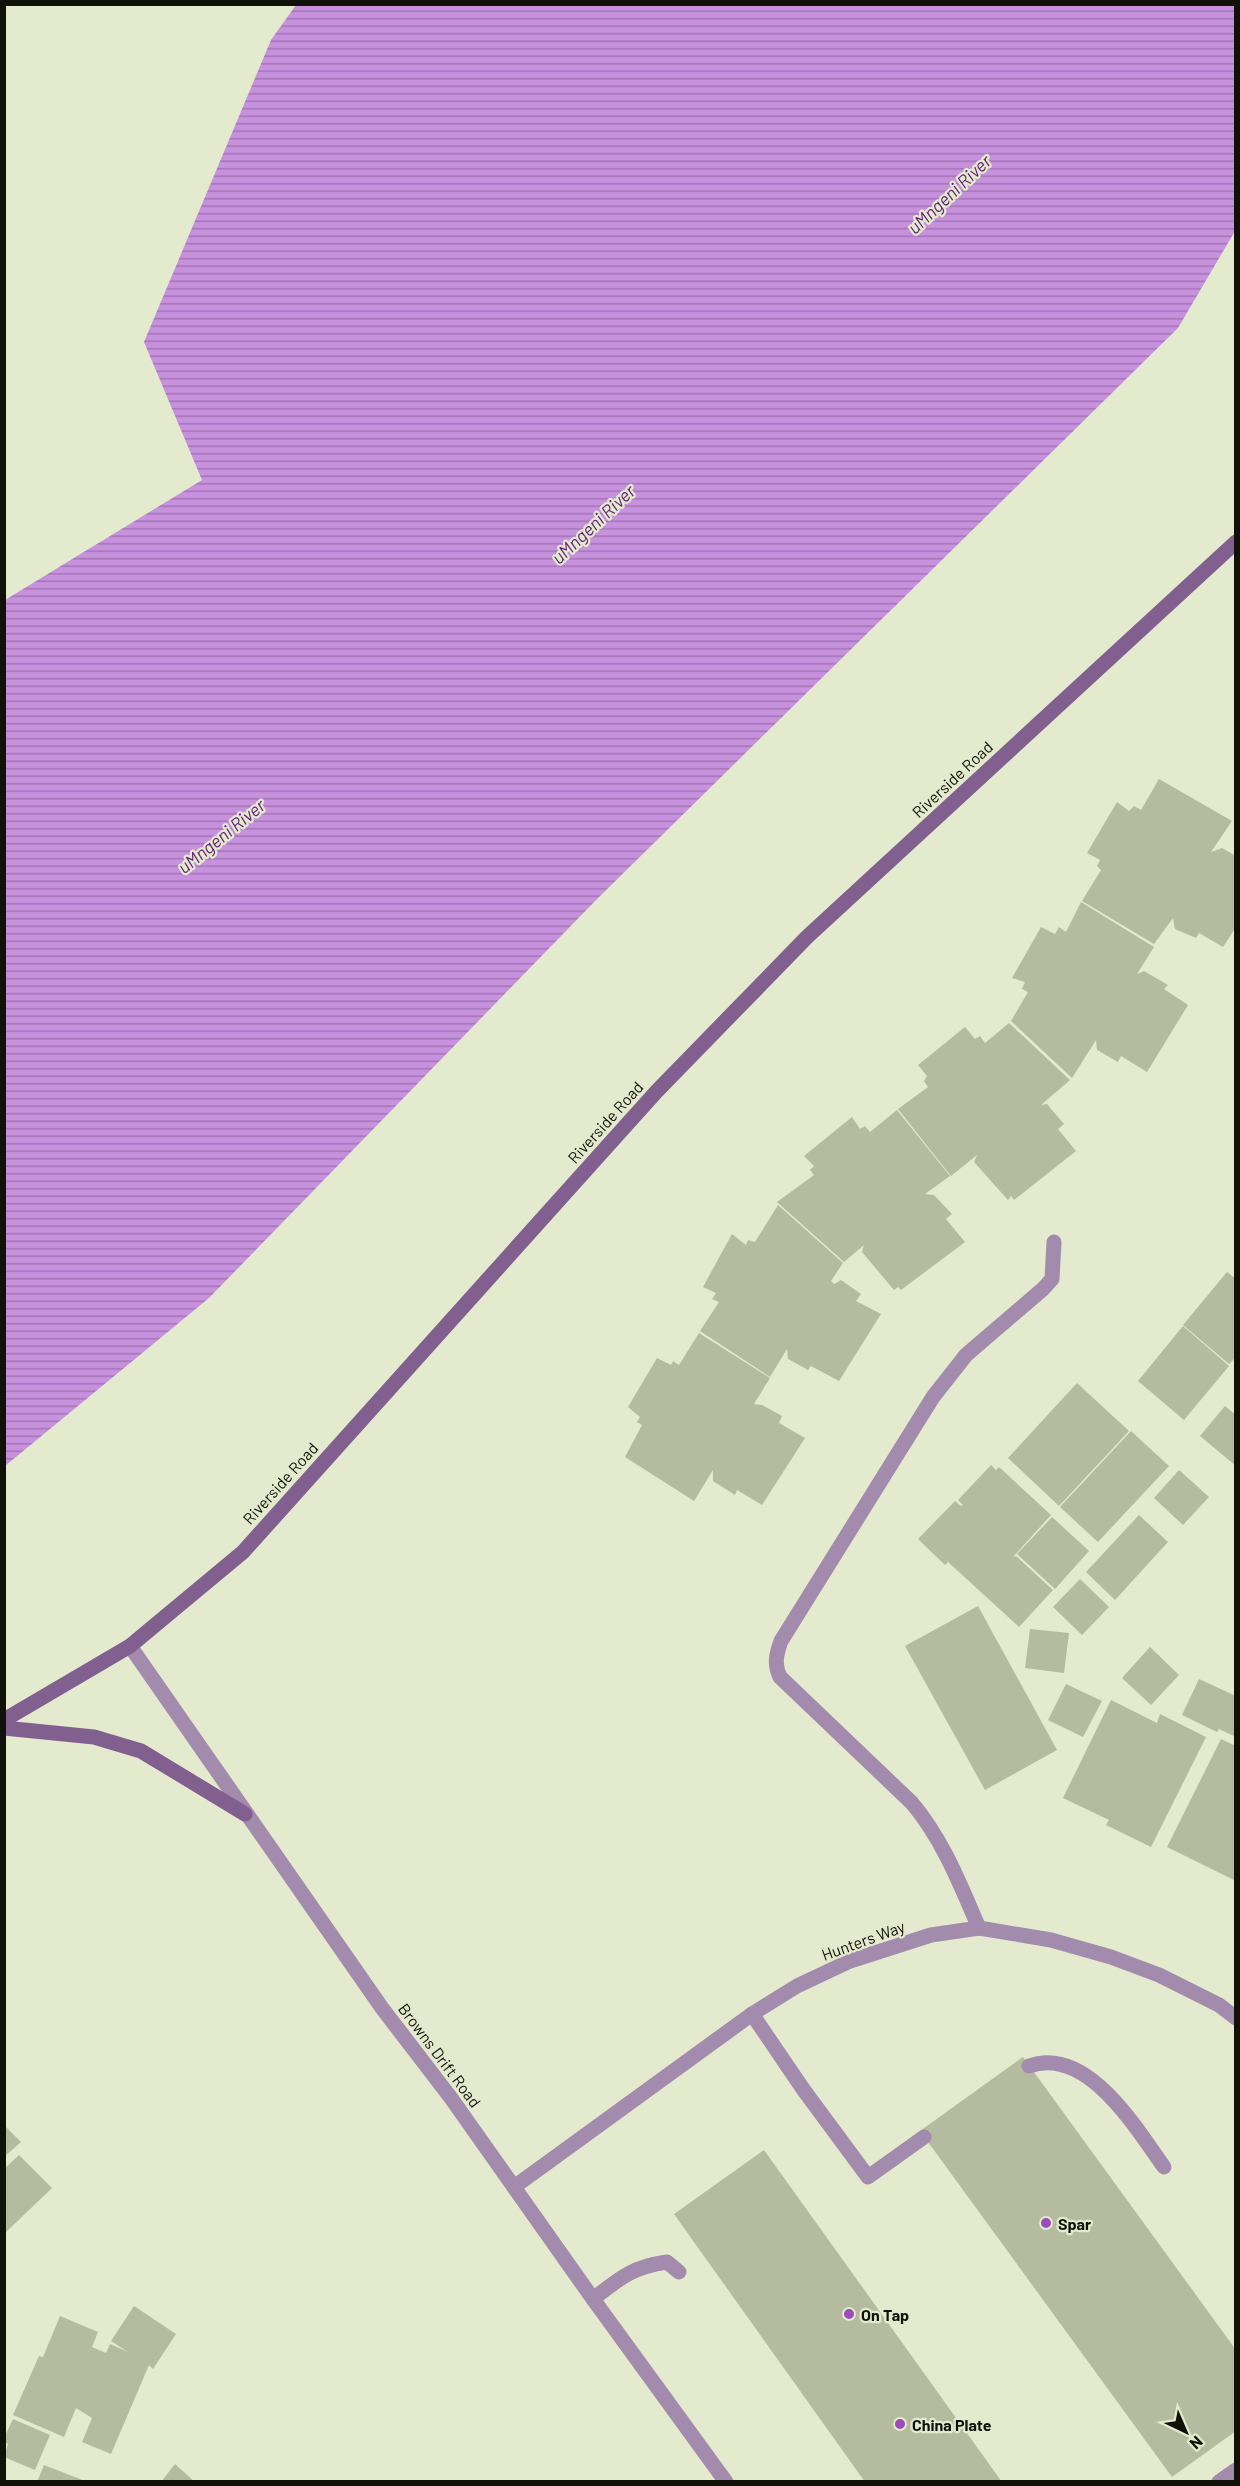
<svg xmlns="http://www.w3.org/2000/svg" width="1240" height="2486" viewBox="0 0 1240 2486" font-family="Barlow,sans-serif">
<defs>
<pattern id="water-rules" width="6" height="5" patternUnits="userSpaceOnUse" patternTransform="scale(1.5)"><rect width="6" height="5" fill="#c791de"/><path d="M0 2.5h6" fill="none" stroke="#a075b2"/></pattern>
</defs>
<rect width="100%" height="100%" fill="#e4eacd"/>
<!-- water -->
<path fill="url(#water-rules)" d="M296,5H1235V231L1178,328L597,899L209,1298L5,1466V600L202,480L144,342L271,40Z"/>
<!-- building -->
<g fill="#b5bb9f">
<path d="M1159,779L1232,821L1211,852L1222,848L1236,856V927L1223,947L1199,933L1196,938L1175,929L1173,918L1154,944L1082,901L1101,870L1097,866L1100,860L1087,853L1117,802L1129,811L1134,806L1141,810Z"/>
<path d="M1081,902L1154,947L1137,974L1144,971L1168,985L1164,989L1188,1005L1147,1072L1121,1056L1118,1062L1097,1050L1096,1040L1072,1078L1011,1021L1028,992L1022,989L1025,982L1012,978L1041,927L1055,934L1059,927L1066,932Z"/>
<path d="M1009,1023L1070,1080L1041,1105L1047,1104L1064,1124L1058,1129L1076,1151L1014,1200L1011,1196L1008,1200L974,1162L977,1155L951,1176L898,1109L928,1087L924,1081L927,1076L918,1065L965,1027L975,1039L980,1036L985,1043Z"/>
<path d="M897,1110L950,1176L925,1194L934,1195L952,1214L946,1219L965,1242L901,1290L898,1287L894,1290L862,1252L864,1245L844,1262L777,1202L814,1175L810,1170L814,1166L804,1156L852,1117L860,1129L865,1126L870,1132Z"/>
<path d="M778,1205L843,1263L831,1281L834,1284L841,1280L861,1294L856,1301L881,1314L839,1381L811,1366L808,1370L788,1359L787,1349L770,1377L700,1331L719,1302L712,1299L716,1293L703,1287L732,1234L746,1245L748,1240L755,1242Z"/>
<path d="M1227,1272L1236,1279V1357L1229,1364L1183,1325Z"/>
<path d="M1183,1326L1229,1366L1184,1420L1138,1381Z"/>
<path d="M699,1333L770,1378L754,1404L762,1405L782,1416L779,1423L805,1438L762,1505L737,1490L735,1495L713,1481V1470L694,1501L625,1457L642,1425L637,1422L640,1417L628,1407L657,1358L671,1365L673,1361L679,1365Z"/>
<path d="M1077,1383L1129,1431L1059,1506L1008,1458Z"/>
<path d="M1225,1406L1236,1415V1466L1200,1436Z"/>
<path d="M1131,1431L1169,1466L1098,1542L1060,1507Z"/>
<path d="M991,1465L996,1470L999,1467L1051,1515L1013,1557L1016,1556L1053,1590L1019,1627L948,1562L945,1565L918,1539L955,1501L961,1506L963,1505L958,1500Z"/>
<path d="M1179,1470L1209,1497L1183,1525L1154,1498Z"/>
<path d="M1139,1515L1168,1542L1115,1600L1086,1572Z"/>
<path d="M1052,1517L1089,1551L1055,1589L1017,1554Z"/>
<path d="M1080,1579L1109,1607L1082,1635L1053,1607Z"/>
<path d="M978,1606L1057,1750L985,1790L905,1646Z"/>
<path d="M1030,1629L1069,1633L1064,1673L1025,1668Z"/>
<path d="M1150,1647L1179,1675L1151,1705L1122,1678Z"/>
<path d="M1199,1679L1236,1696V1737L1219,1729L1217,1732L1182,1715Z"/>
<path d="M1066,1684L1102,1701L1083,1737L1048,1720Z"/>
<path d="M1111,1700L1157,1723L1160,1714L1206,1737L1151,1847L1106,1825L1109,1820L1063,1798Z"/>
<path d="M1221,1739L1236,1746V1881L1167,1847Z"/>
<path d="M1023,2057L1236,2350V2431L1172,2477L920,2131Z"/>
<path d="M4,2125L21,2142L4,2157Z"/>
<path d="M764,2150L1002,2482H865L674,2214Z"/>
<path d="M19,2155L52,2188L4,2234V2169Z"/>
<path d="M134,2306L176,2334L153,2369L149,2365L111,2454L82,2442L92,2418L76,2408L64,2437L13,2415L39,2356L43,2357L60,2316L98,2332L92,2347L106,2353L110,2344L128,2352L111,2341Z"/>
<path d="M13,2419L50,2435L35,2470L4,2457L8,2444L4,2442V2438Z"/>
<path d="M175,2464L195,2482H161Z"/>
<path d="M44,2465L85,2481V2482H37Z"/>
</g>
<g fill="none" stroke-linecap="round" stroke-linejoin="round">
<!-- service -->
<g stroke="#a28bad" stroke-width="15">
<path d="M752,2014L803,2089L868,2177L924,2137"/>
<path d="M1029,2066C1087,2045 1136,2128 1164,2167"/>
<path d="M593,2299C620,2278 632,2267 667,2262L679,2272"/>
<path d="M1219,2482L1236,2470"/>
</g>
<!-- minor -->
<g stroke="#a28bad" stroke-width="15">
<path d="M130,1646L382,2008L451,2098L593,2299L726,2482"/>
<path d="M979,1928C960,1884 943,1840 912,1803L780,1677C774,1664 776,1655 781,1641L933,1397L966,1355L1043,1289L1052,1279L1054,1242"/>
<path d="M514,2187L752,2014L797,1986L850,1961L931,1935L979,1928L1051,1940L1111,1957L1159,1975L1219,2005L1236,2018"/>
</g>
<!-- secondary -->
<g stroke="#816090" stroke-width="15">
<path d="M4,1720L130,1646L243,1552L656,1092L807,937L1236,542"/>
<path d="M4,1728L94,1737L141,1751L245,1814"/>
</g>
</g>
<!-- markers -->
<g fill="#9c4bbb" stroke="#e4eacd" stroke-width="2">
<circle cx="1046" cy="2223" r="6"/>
<circle cx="849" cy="2314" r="6"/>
<circle cx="900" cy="2424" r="6"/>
</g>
<g text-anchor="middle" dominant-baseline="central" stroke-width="4.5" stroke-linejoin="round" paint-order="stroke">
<!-- street labels -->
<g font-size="16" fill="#101108" stroke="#e4eacd">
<text transform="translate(952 779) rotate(-43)">Riverside Road</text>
<text transform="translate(605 1122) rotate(-48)">Riverside Road</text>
<text transform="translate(280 1483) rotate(-48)">Riverside Road</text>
<text transform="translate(863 1940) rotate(-20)">Hunters Way</text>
<text transform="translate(440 2055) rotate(53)">Browns Drift Road</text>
</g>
<!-- poi labels -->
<g font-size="16" font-weight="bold" fill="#101108" stroke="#e4eacd" text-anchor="start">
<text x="1058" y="2223">Spar</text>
<text x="861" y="2314">On Tap</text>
<text x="912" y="2424">China Plate</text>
</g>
<!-- water labels -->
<g font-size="18" font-style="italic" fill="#62207b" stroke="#e4eacd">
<text transform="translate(949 194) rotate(-43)">uMngeni River</text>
<text transform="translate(593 524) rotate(-43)">uMngeni River</text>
<text transform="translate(221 836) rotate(-39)">uMngeni River</text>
</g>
</g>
<!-- border -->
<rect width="1240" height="2486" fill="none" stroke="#101108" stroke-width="12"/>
<!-- north arrow -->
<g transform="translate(1186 2432) rotate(136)" stroke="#e4eacd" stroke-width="4.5" paint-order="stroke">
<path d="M0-4.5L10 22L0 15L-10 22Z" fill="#101108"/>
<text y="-9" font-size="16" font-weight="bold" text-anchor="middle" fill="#101108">N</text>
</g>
</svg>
